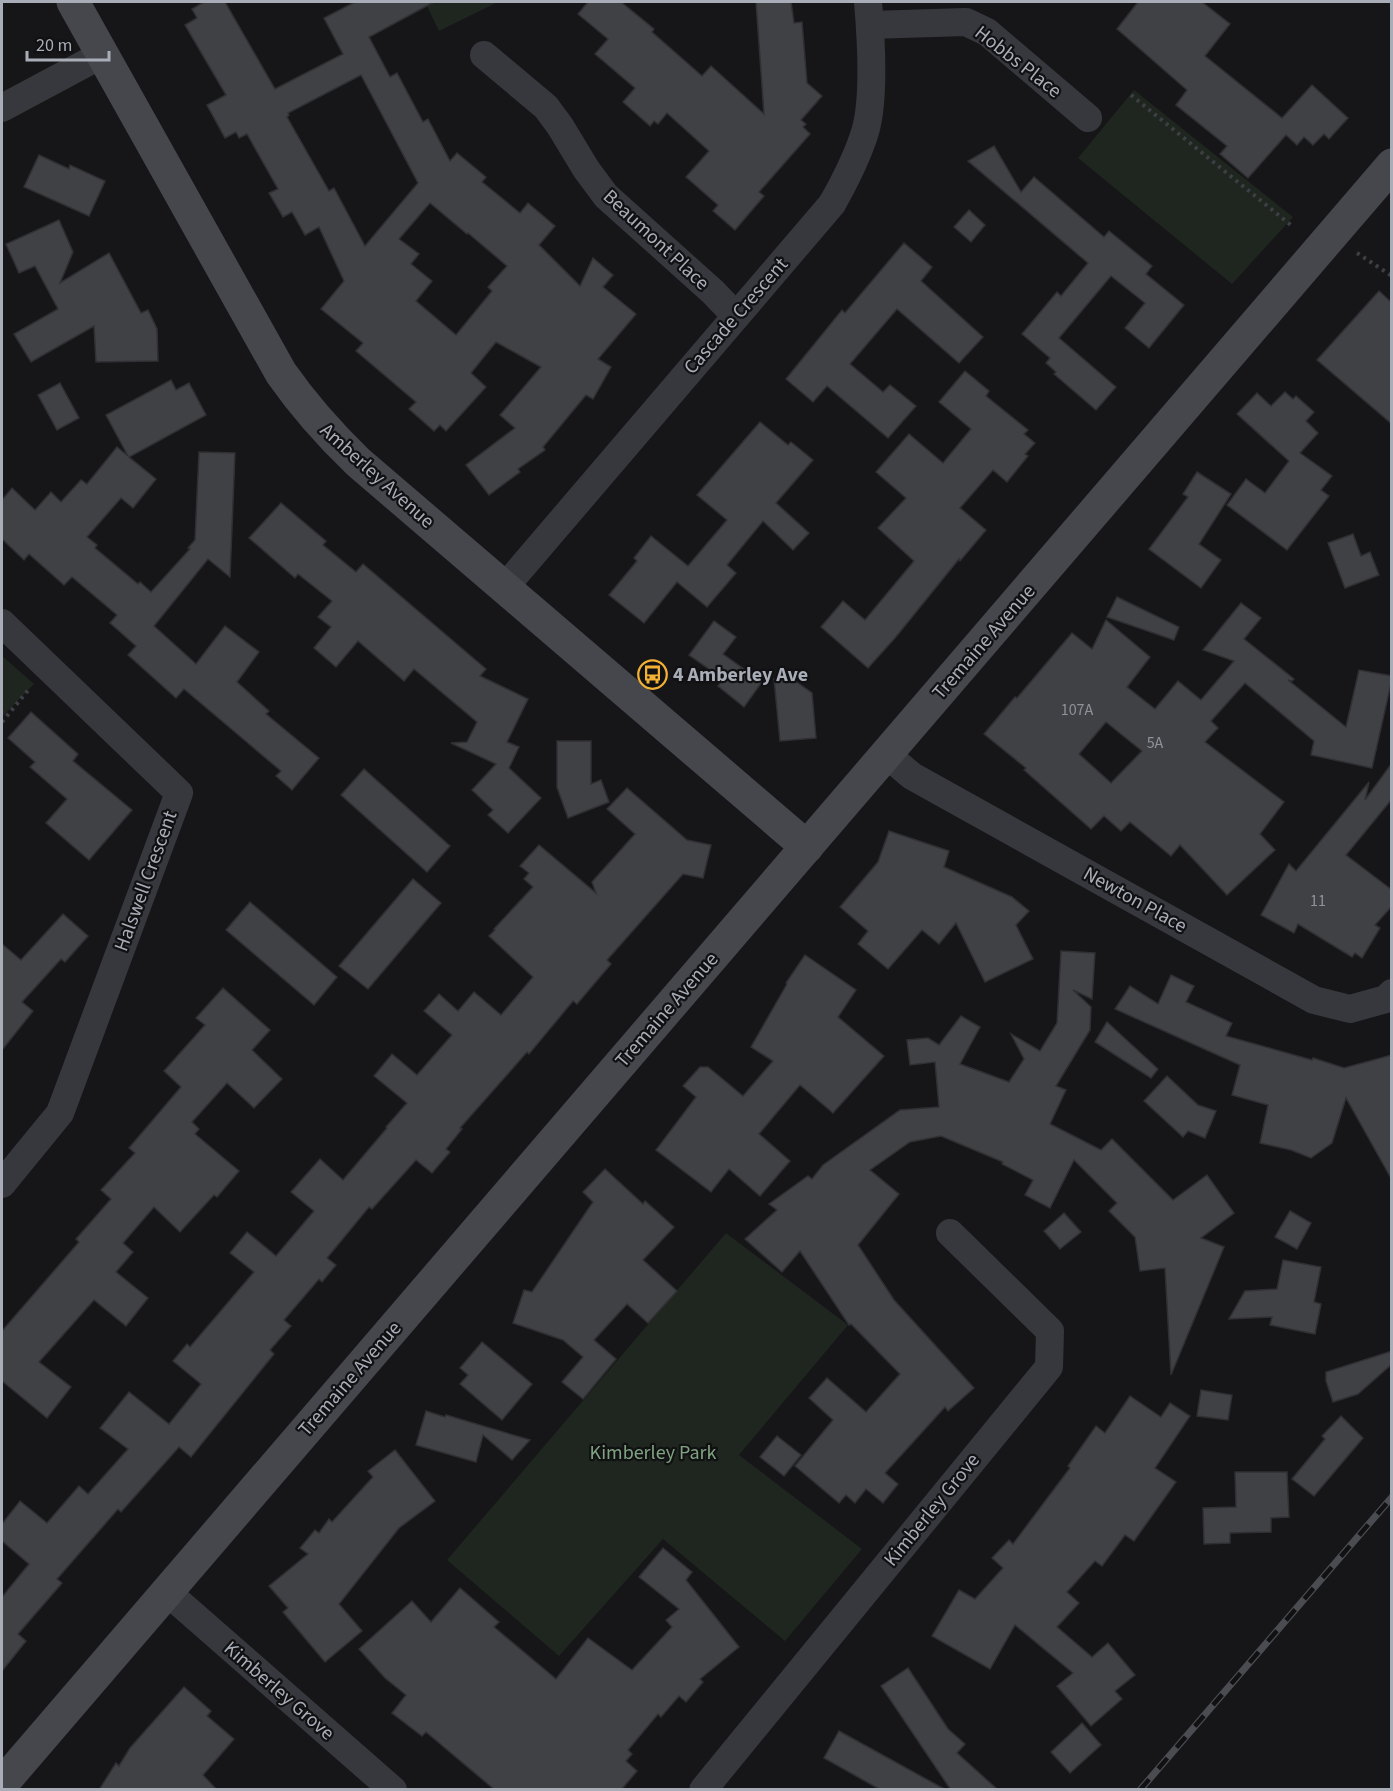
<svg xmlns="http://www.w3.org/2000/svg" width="1393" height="1791" viewBox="0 0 1393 1791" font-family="'Source Sans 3',sans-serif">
<rect width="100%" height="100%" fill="#161618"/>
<!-- green -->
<g fill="#1e261f">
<path d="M425,2H498L439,31Z"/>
<path d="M1134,90L1293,217L1232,284L1078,158Z"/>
<path d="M2,656L34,684L2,717Z"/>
<path d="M726,1233L848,1325L739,1455L862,1549L785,1641L663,1539L559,1656L447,1560Z"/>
</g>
<!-- building -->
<g fill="#404145" stroke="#303034" stroke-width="1.5" fill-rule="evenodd">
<path d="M204,2H225L275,89L343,54L324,18L355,2H434L369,37L390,77L397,73L423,122L428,119L450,161L457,153L486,177L482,182L520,213L528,203L555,226L539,245L580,286L593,258L613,275L603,287L636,314L598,359L611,367L593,399L586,395L543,447L545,450L518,469L520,472L489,495L466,465L515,428L500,415L541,367L496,342L471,373L486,387L446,431L440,425L434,431L409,409L416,402L356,351L363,343L321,309L344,281L319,227L305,235L292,212L283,217L269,193L278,189L247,134L239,138L236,132L225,138L207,105L226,95L185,25L197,18L192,9ZM361,75L418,183L365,246L334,188L329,191L287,117L289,115L288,113ZM430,203L467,234L468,233L507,266L488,287L492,291L456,335L416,301L432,281L411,264L419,254L399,239Z"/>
<path d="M588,2H621L654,29L652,32L702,76L711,66L764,114L756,2H791L794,23L802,22L807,83L822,96L801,120L806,124L803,127L810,134L759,192L764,196L735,230L713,211L718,205L686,177L709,151L667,113L658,124L654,121L650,126L623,102L635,88L595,54L608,39L578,14Z"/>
<path d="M1138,2H1202L1230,24L1205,56L1282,118L1312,85L1348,118L1329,139L1324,134L1313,145L1304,137L1297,145L1286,135L1248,178L1220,154L1227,146L1176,105L1187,90L1117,29Z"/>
<path d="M994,146L1021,192L1034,177L1104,237L1109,231L1152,266L1146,274L1184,305L1149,348L1125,328L1145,303L1111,276L1059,338L1116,387L1096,410L1054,374L1056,372L1046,363L1050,358L1022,334L1057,292L1061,296L1088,263L968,161Z"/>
<path d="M39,155L69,169L70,165L105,181L89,216L24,187Z"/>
<path d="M969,210L985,225L971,242L954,227Z"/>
<path d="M59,220L73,252L60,283L109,253L141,313L148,310L157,329L158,361L96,362L94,326L31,362L14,334L58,309L35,266L19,273L6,244Z"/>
<path d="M904,243L932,267L921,281L983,337L959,363L897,309L850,364L883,392L890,385L916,406L888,438L827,386L813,402L786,379L842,310L845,313Z"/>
<path d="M1379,291L1392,303V424L1317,360Z"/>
<path d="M965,371L989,391L986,396L1028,430L1024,434L1035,443L1025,454L1028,456L1007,482L993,470L960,508L986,530L960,561L959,559L895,638L868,668L821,627L843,601L865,620L914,561L878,528L906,498L876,472L909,434L943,463L971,429L939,402Z"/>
<path d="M171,380L176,390L189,383L206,415L129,457L156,479L133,508L121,498L87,537L97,545L95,548L138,584L140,582L151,592L190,549L188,548L195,540L199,452L235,453L230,577L208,559L154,626L196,664L225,626L259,652L237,682L269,711L266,714L319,758L292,790L276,776L281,771L184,689L176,698L128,655L136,646L110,623L117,615L72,577L64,585L29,554L24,560L2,539V500L12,488L35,510L51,492L61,502L81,480L87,484L117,447L128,456L106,415Z"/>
<path d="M60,383L79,418L57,430L38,395Z"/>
<path d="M1285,392L1293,399L1296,396L1314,412L1306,421L1318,433L1300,453L1332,476L1321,490L1329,496L1287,550L1227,505L1246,479L1265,493L1289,461L1237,414L1257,393L1271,406Z"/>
<path d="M760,422L788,445L791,442L813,460L776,503L809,533L793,550L763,521L727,565L736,573L707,607L677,582L644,623L609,595L637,561L634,558L651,536L688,566L727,520L697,495Z"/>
<path d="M1197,472L1231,494L1199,544L1221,560L1201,588L1149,549L1188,497L1183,494Z"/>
<path d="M281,503L326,541L323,545L356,572L363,564L486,669L480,676L528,699L507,742L519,747L509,768L541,798L508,833L488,815L493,810L472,790L496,764L451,743L467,742L477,722L414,669L404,681L358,641L336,667L314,648L331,627L318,617L332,601L298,574L295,578L249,538Z"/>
<path d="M1353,534L1361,556L1370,552L1379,575L1345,588L1328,543Z"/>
<path d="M1117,597L1179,627L1174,640L1107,617Z"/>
<path d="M1241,603L1261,618L1244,639L1294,679L1292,681L1288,680L1346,727L1359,670L1392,676V679L1372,768L1311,755L1314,741L1245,683L1211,721L1218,728L1205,742L1284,802L1260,834L1275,850L1227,895L1180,845L1171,856L1130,822L1121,831L1104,816L1091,829L1024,770L1026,768L984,734L1015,697L1017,698L1072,633L1092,649L1106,620L1150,657L1127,687L1155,709L1178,681L1201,700L1234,661L1203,650ZM1106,722L1142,751L1111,783L1079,754Z"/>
<path d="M714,621L736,637L723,654L762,682L744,707L718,686L723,679L689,655Z"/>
<path d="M791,678L812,693L816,738L780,741L774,679Z"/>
<path d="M31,712L78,754L73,761L132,810L89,860L46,823L67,799L30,767L35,762L8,738Z"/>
<path d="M557,741H591V784L601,780L609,802L568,818L557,787Z"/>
<path d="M1392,763V799L1346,855L1392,890V906L1375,925L1380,928L1362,958L1355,953L1352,957L1298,924L1294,933L1261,915L1289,864L1296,871L1369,782L1365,800Z"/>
<path d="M364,769L450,846L427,872L341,795Z"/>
<path d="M627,788L687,840L711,845L703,878L683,874L607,960L611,964L577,1004L573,1001L529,1054L527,1052L460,1128L462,1129L446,1149L450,1152L432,1173L416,1160L372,1209L369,1207L327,1258L336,1265L322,1282L319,1279L284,1320L291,1326L270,1350L274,1354L191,1457L179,1447L121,1512L118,1509L57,1579L62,1583L18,1634L26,1641L2,1671V1597L29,1564L2,1541V1524L20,1501L47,1523L79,1486L88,1494L128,1449L100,1428L129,1392L169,1424L201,1384L173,1361L187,1344L190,1347L254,1272L230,1253L247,1232L276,1256L314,1211L291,1192L320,1159L343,1180L387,1128L386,1127L407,1103L374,1076L392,1054L417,1075L452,1035L424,1011L439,994L458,1011L474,992L501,1015L533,977L489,936L495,930L494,929L533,887L524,879L529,873L520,866L539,845L596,893L592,882L635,834L607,809Z"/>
<path d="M889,831L949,851L944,867L1012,897L1029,911L1016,925L1033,959L985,982L956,923L939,944L922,930L888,969L858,944L868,931L840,907L878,862Z"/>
<path d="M413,879L441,903L368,989L339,966Z"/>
<path d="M250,902L337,977L314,1005L226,930Z"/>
<path d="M63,914L88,936L65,962L61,959L22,1002L33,1011L2,1050V944L21,960Z"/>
<path d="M1061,951L1095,953L1092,999L1073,990L1091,1007L1090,1030L1056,1086L1066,1090L1050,1124L1101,1150L1112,1139L1173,1200L1207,1175L1234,1213L1201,1238L1224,1247L1171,1375L1165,1268L1140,1271L1135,1237L1109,1211L1117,1203L1074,1160L1050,1208L1025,1195L1033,1180L1002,1164L1003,1162L941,1136L910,1142L870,1170L899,1194L858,1245L894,1300L974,1388L948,1411L945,1407L885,1473L898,1484L883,1503L866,1489L855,1503L846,1495L839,1503L795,1466L833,1420L809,1398L827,1378L866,1412L900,1374L851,1324L849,1325L800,1251L782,1272L745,1239L777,1210L769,1204L808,1176L812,1179L823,1165L900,1110L939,1107L935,1062L910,1065L907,1040L928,1038L939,1045L961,1016L980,1027L960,1064L1009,1082L1024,1059L1011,1034L1040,1051L1057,1023Z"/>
<path d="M805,955L856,990L838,1017L884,1056L833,1113L800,1085L759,1134L790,1161L760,1196L729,1169L711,1192L656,1150L696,1097L683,1086L700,1067H708L743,1096L773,1061L751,1047L787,984L786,983Z"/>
<path d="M1171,975L1194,986L1186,1002L1232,1023L1226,1036L1312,1060L1313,1058L1344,1068L1392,1055V1180L1346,1098L1332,1143L1311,1158L1291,1150L1260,1143L1268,1105L1232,1095L1240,1065L1115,1009L1130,986L1158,1004Z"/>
<path d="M223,988L270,1030L252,1050L282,1079L254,1108L227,1083L192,1122L199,1129L195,1134L239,1171L217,1197L214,1195L180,1232L154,1207L123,1243L133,1252L116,1272L148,1298L126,1326L94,1300L39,1362L71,1387L47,1418L2,1381V1331L79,1242L76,1239L111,1199L101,1190L135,1153L129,1148L181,1087L164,1071L205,1025L196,1018Z"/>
<path d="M1107,1022L1158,1069L1151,1078L1095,1042Z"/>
<path d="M1167,1076L1198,1105L1216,1111L1205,1138L1188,1131L1183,1137L1144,1101Z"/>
<path d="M605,1169L643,1204L645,1201L674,1227L643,1260L677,1291L648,1323L627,1304L594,1340L616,1359L583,1399L562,1382L583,1357L563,1340L513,1323L524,1290L532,1292L593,1202L583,1192Z"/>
<path d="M1290,1211L1311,1223L1297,1249L1275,1237Z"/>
<path d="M1064,1213L1081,1232L1060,1249L1044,1231Z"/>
<path d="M1283,1260L1321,1267L1314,1302L1321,1304L1315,1334L1270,1325L1272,1317L1229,1319L1245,1291L1277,1289Z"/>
<path d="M482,1342L532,1384L502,1420L460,1384L468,1375L460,1368Z"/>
<path d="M1392,1351V1364L1358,1394L1333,1402L1326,1381V1372Z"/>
<path d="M1201,1390L1232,1395L1228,1420L1197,1416Z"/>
<path d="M1130,1396L1161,1417L1170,1403L1190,1416L1155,1468L1176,1482L1134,1541L1125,1535L1102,1566L1095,1561L1067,1592L1079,1603L1057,1627L1092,1657L1108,1643L1135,1675L1115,1691L1122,1699L1091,1726L1057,1686L1073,1673L1015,1625L990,1669L932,1636L959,1590L975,1599L1003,1568L992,1558L1009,1540L1013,1544L1070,1468L1068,1466L1096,1426L1105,1433Z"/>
<path d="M426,1411L445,1417L446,1415L530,1440L512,1460L483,1435L476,1462L416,1445Z"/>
<path d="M1341,1416L1363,1438L1314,1496L1292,1479L1325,1439L1322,1436Z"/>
<path d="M777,1436L801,1455L784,1476L760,1457Z"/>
<path d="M395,1450L435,1501L399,1528L339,1604L362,1631L325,1662L283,1612L288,1608L269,1586L308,1554L300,1548L315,1530L319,1533L329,1519L332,1522L373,1477L368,1471Z"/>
<path d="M1235,1472H1287L1289,1517L1271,1518V1532L1230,1533V1543L1204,1544L1203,1508L1236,1507Z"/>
<path d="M663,1548L692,1572L686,1580L739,1647L700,1679L703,1682L686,1702L679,1696L661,1717L658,1714L628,1750L632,1754L626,1761L637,1771L621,1790H495L426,1732L422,1736L392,1713L406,1695L385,1678L359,1649L412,1601L431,1622L460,1588L499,1622L494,1627L556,1679L588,1638L632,1670L672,1627L666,1620L679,1609L639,1577Z"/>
<path d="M908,1668L948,1729L965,1744L957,1753L998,1790H951L881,1686Z"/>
<path d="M184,1687L211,1711L207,1716L234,1739L203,1775L217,1790H99L116,1763L119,1766L130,1748Z"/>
<path d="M1082,1723L1101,1745L1070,1773L1051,1752Z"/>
<path d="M839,1731L946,1790H881L824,1758Z"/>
</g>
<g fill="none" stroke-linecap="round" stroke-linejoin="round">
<!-- path -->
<g stroke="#3d3f44" stroke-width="4" stroke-dasharray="3 4.5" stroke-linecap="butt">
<path d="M1131,95L1292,226"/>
<path d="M1357,253L1392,276"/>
<path d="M2,722L30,688"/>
</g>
<!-- street -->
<g stroke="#37383d" stroke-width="28">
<path d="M870,25L966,22L987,32L1088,118"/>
<path d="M484,55L546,107L560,126L586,169L606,196L713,292L736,316"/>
<path d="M2,108L103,54"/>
<path d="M504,588L832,204C845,181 857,158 865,132C875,99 871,37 868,2"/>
<path d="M2,623L179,793L60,1113L2,1184"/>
<path d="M887,755L912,776L1314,1000L1350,1009L1386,999L1392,993"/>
<path d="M167,1592L393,1790"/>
<path d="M703,1790L1049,1367L1050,1331L950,1233"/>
</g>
<!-- secondary -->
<g stroke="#45474d" stroke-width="33">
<path d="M73,2L281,373C304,406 329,434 358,462L807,847"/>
<path d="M2,1784L1392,165"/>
</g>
<defs>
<path id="rail" d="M1140,1790L1392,1497"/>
</defs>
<!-- rail casing -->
<use href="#rail" stroke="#4a4c52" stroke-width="7"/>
<!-- rail -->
<use href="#rail" stroke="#111113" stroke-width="4.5" stroke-dasharray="14" stroke-linecap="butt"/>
</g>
<!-- icons -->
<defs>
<symbol id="bus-ring" viewBox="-11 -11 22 22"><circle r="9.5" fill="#111113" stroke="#f2b134" stroke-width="1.5"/><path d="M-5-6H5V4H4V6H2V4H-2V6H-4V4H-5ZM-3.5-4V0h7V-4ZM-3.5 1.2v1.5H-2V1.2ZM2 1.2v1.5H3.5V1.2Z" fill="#f2b134"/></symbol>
</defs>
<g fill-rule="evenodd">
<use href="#bus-ring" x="636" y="658" width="33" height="33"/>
</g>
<g text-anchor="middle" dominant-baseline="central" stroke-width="4.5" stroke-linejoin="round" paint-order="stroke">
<!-- number labels -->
<g font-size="16" fill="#8e929b">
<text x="1077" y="710">107A</text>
<text x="1155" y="743">5A</text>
<text x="1318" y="901">11</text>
</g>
<!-- street labels -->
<g font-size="20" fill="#a8adb8" stroke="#111113">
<text transform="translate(1018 62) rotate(38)">Hobbs Place</text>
<text transform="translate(656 240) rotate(43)">Beaumont Place</text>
<text transform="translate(736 316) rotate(-49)">Cascade Crescent</text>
<text transform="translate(377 476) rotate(42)">Amberley Avenue</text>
<text transform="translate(984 642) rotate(-49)">Tremaine Avenue</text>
<text transform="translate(146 881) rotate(-70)">Halswell Crescent</text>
<text transform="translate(1135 900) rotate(29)">Newton Place</text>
<text transform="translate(667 1010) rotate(-49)">Tremaine Avenue</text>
<text transform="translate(350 1379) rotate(-49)">Tremaine Avenue</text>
<text transform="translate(932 1510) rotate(-51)">Kimberley Grove</text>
<text transform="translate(279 1691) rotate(41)">Kimberley Grove</text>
</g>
<!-- poi labels -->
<g font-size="20" font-weight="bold" fill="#a8adb8" stroke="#111113" text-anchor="start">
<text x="673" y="675">4 Amberley Ave</text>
</g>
<!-- park labels -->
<g font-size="20" fill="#7fa381" stroke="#111113">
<text x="653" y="1453">Kimberley Park</text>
</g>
</g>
<!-- border -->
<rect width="1393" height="1791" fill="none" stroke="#a8adb8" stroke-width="6"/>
<!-- scale -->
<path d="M27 51v9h82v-9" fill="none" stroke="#a8adb8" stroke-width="3"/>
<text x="36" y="51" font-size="18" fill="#a8adb8" stroke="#111113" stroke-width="4.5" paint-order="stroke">20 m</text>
</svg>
